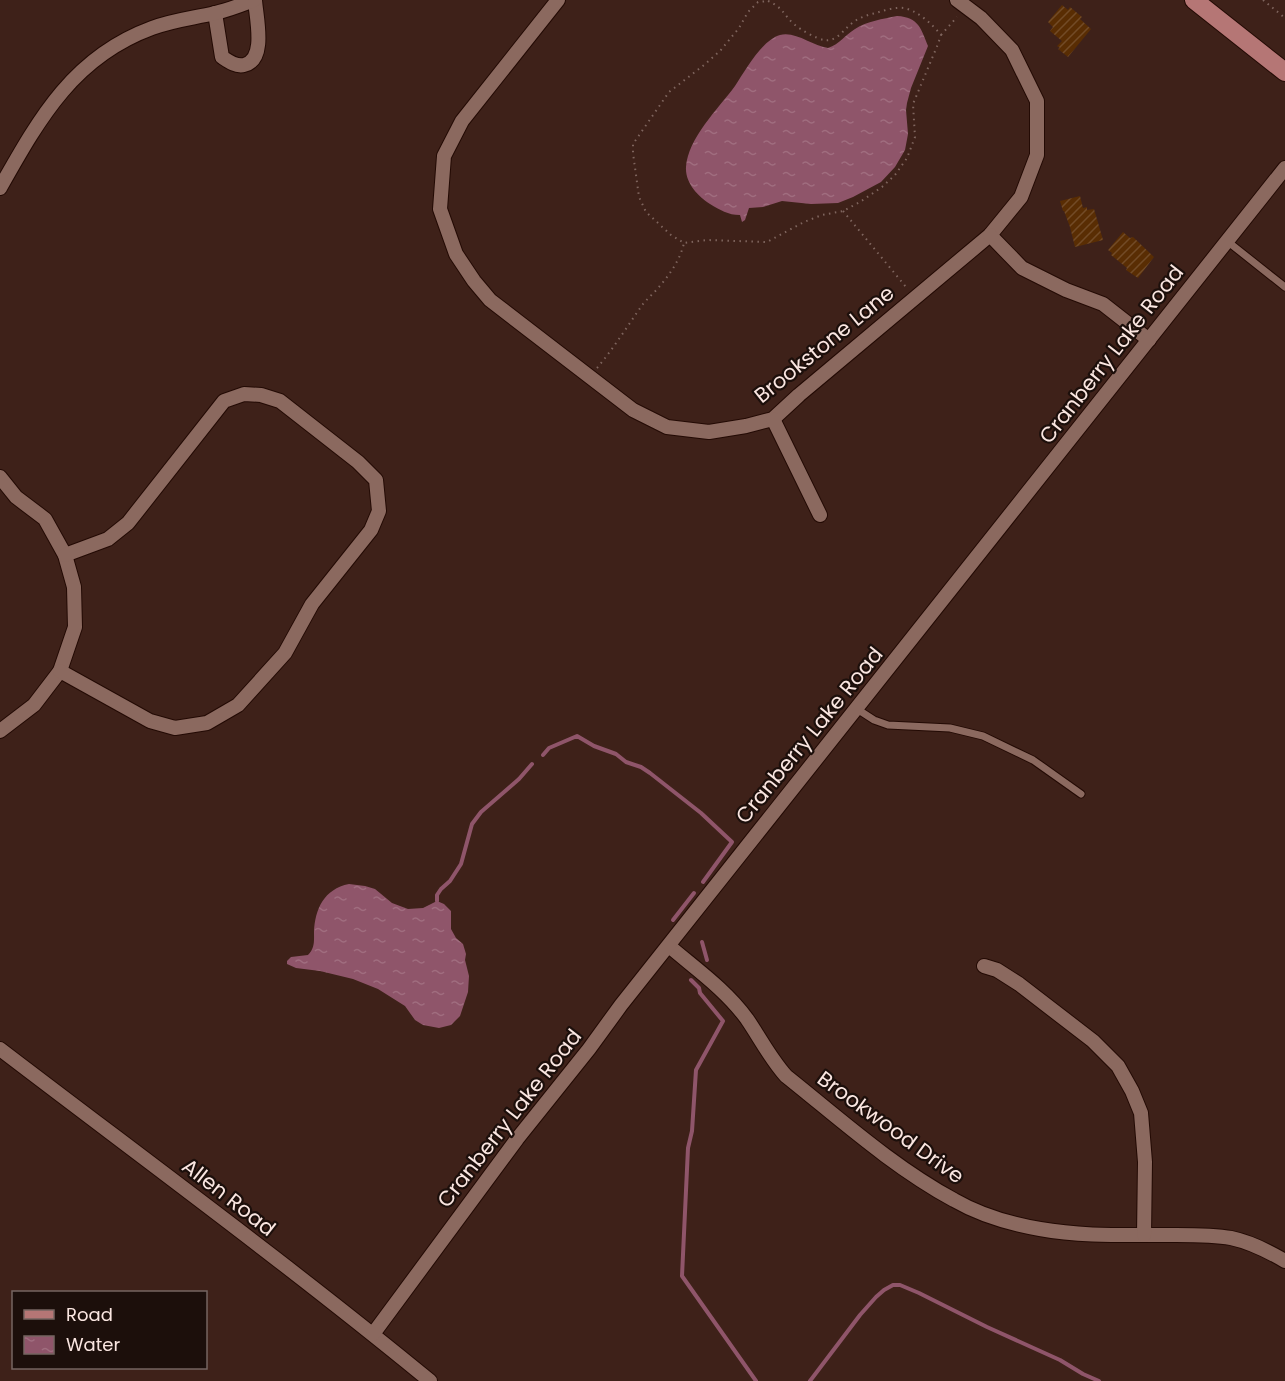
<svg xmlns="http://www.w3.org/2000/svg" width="1285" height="1381" viewBox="0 0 1285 1381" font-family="Poppins,sans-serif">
<defs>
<pattern id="water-ripples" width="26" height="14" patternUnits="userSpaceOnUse" patternTransform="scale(1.5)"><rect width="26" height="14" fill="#8f556a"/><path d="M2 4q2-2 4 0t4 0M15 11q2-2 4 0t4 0" fill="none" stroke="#a06d7f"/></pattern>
<pattern id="building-hatch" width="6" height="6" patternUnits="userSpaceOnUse" patternTransform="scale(1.5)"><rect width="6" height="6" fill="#592d03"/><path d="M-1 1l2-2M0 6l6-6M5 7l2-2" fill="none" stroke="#724b27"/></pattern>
</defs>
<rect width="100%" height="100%" fill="#3e2119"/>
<!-- water -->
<g fill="url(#water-ripples)">
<path d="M897,16C919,17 921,29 928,46L911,88L907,103L906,110L908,134L905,150L895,167L881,182L853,197L838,203L811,204L782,201L763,207L749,208L745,220L742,222L740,215C728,215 720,210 710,204C698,196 685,183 686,167C688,138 718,109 735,86C745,71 762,40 780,35C796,31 812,46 828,48C840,44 845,35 855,29C867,21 883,19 897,16Z"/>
<path d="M349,884L365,886L375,889L392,903L408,909L423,908L437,901L444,904L451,911V929L456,938L463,944L466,954L465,960L469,976L468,992L460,1016L451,1025L439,1028L423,1025L415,1020L405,1006L378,989L353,979L320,971L296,968L287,964V961L291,957L308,955C315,948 314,941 314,932C315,909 324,889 349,884Z"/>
</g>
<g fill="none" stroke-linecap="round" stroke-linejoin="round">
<!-- stream -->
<g stroke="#8f556a" stroke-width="4">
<path d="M543,755L549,748L577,736L594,746L616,754L626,762L641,767L650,773L701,813L732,842L703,882"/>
<path d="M437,901V895L441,889L450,881L461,864L472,824L481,812L519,779L532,764"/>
<path d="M673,920L694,893"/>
<path d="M702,942L707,960"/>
<path d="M691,980L699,988L700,993L723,1021L696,1070L692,1131L688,1148L682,1276L756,1381"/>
<path d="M810,1381L860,1315L876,1297L884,1290L893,1285H900L919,1293L987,1327L1060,1360L1083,1374L1099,1381"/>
</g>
</g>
<!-- building -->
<g fill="url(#building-hatch)">
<path d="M1062,5L1068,10L1070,7L1082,17L1080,19L1091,29L1068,57L1058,49L1060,48L1057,46L1062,41L1050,31L1053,27L1048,22Z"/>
<path d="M1080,196L1083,208L1087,207V210L1094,209L1103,240L1075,247L1070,227L1064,211H1063L1060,201Z"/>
<path d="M1123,232L1130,238L1133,237L1154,257L1138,278L1126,270L1127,268L1111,255L1112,253L1108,250Z"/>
</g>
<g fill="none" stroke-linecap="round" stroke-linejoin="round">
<defs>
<g id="lane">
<path d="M1227,241L1285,287"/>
<path d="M857,709L874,720L888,725L950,728L983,736L1033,760L1081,794"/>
</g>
<g id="street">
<path d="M558,0L462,121L444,156L440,209L456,254L474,281L490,300L633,410L667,427L709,432L746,426L773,419L799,395L990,235L1021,197L1037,155V101L1012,50L981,18L957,0"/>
<path d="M215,13L222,57C228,61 236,67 244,65C267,60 256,17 255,0"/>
<path d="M0,188C39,119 73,57 152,28C173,20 194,18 215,13C229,10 241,5 254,0"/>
<path d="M990,235L1022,268L1066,290L1103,304L1149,340"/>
<path d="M773,419L820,515"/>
<path d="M0,477L16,497L45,519L65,555L74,587L75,627L60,671L34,705L0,731"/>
<path d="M60,671L150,721L175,728L207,723L238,705L285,653L312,604L371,530L379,511L376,480L358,462L280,401L261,395L244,394L224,401L128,523L108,539L65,555"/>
<path d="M669,946C696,969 726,990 747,1019C760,1038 770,1058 786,1076C840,1119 893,1167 954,1200C980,1215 1011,1224 1040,1229C1079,1236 1119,1235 1158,1235C1179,1235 1210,1234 1231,1238C1250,1242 1268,1251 1285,1261"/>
<path d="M984,966L997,970L1019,984L1093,1041L1118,1066L1132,1091L1141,1113L1145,1162L1144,1235"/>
<path d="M0,1049C144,1159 290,1266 430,1381"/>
<path d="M373,1334L517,1139L589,1049L621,1005L1285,168"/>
</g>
<path id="primary" d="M1194,0L1285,72"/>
</defs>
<!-- lane casing -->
<use href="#lane" stroke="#230a04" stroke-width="9"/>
<!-- street casing -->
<use href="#street" stroke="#230a04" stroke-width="16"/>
<!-- primary casing -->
<use href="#primary" stroke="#230a04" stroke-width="20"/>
<!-- path -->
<g stroke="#7f655e" stroke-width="2" stroke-dasharray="1.5 4.5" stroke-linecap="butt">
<path d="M1263,0L1285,18"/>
<path d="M768,1C783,7 784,16 795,25C801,30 817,39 824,40C837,42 843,30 851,24C858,18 867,15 876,13C885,10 895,7 904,8C918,11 932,24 941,35L938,44L913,104L915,137L907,158L895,175L882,187L860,202L843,211L822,215L804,222L767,242L707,240L684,243L671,235L646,212L639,197L633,153V144L669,92L704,65L720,51L739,28L748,12L758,2Z"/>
<path d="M941,35L957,17"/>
<path d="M843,211L906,287"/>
<path d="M597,368C614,348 628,325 643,304C648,298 654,293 659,287C670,274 680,260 684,243"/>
</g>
<!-- lane -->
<use href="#lane" stroke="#8b695f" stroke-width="7"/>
<!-- street -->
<use href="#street" stroke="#8b695f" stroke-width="14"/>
<!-- primary -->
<use href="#primary" stroke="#b57675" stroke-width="18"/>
</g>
<g text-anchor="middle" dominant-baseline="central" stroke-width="4.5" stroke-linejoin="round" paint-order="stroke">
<!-- street labels -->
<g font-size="21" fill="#fae6e1" stroke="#1c0f0b">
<text transform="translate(824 344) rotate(-39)">Brookstone Lane</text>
<text transform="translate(1111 354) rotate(-52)">Cranberry Lake Road</text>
<text transform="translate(809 735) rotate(-51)">Cranberry Lake Road</text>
<text transform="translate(509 1118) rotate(-52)">Cranberry Lake Road</text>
<text transform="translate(891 1127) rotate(36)">Brookwood Drive</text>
<text transform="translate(229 1197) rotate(38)">Allen Road</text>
</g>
</g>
<!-- legend -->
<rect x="12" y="1291" width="195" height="78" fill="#1c0f0b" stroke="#756561" stroke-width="1.5"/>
<rect x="24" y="1310" width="30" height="9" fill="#b57675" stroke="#756561" stroke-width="1.5"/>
<text x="66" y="1321" font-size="18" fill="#fae6e1">Road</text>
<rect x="24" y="1336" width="30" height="18" fill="url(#water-ripples)" stroke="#756561" stroke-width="1.5"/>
<text x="66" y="1351" font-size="18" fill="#fae6e1">Water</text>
</svg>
